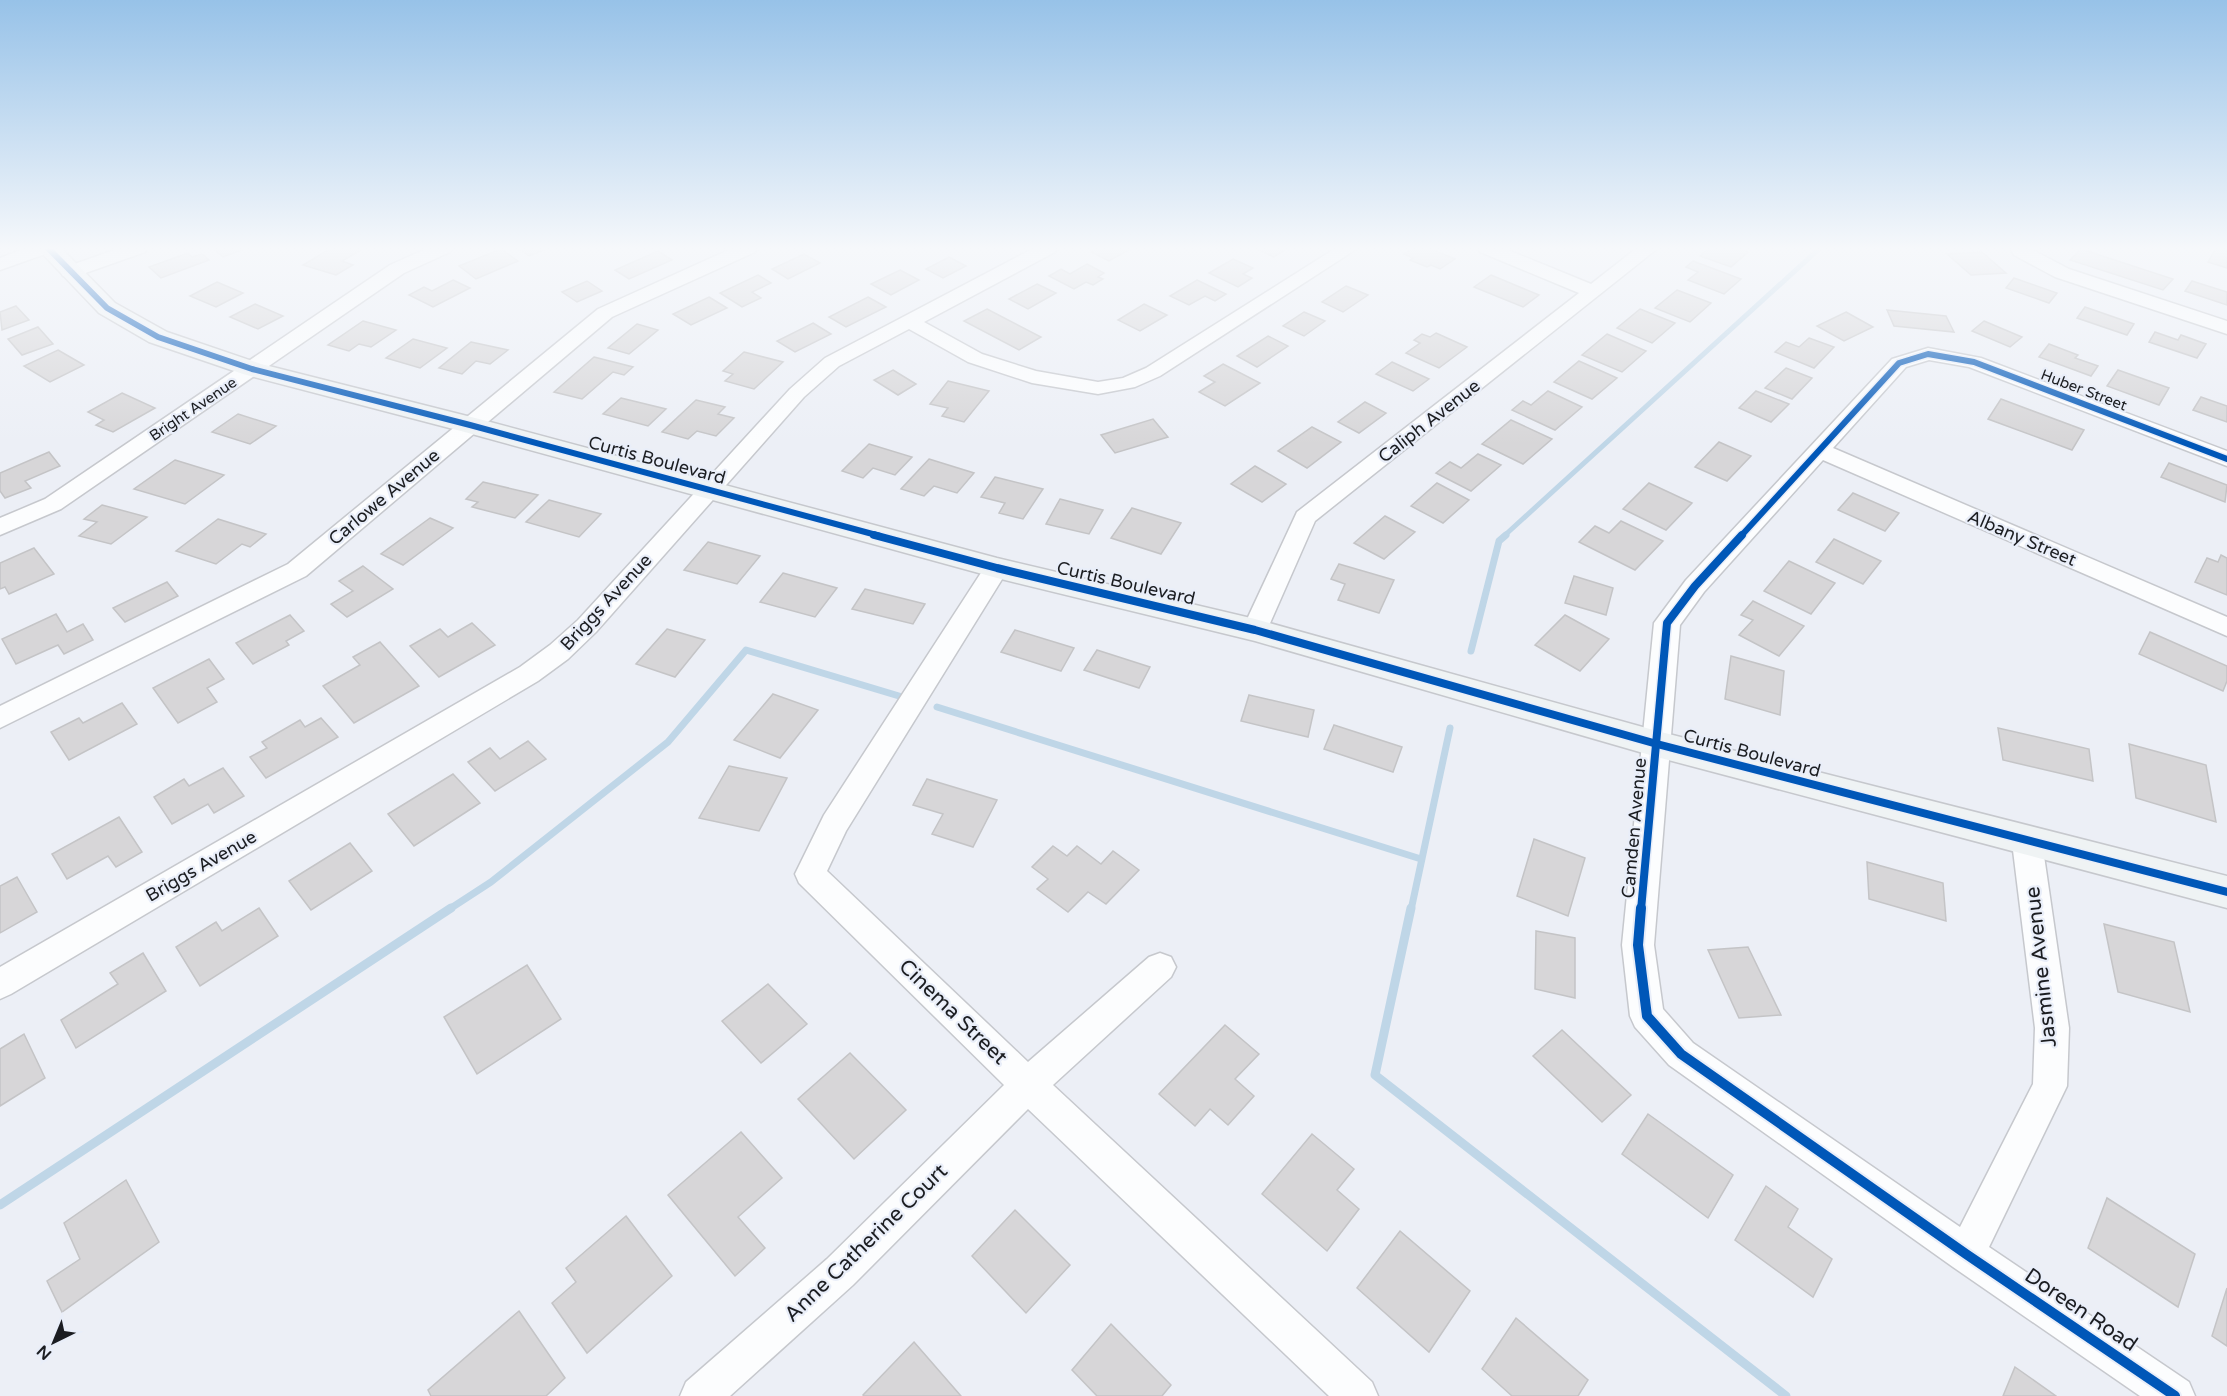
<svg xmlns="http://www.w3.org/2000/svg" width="2227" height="1396" viewBox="0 0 2227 1396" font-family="'Varela Round',sans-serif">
<rect width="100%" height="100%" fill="#eceff6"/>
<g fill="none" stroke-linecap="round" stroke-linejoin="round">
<!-- stream-far2 -->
<path stroke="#bfd6e7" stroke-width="5" d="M1504,536L1820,248"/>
<!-- stream-far1 -->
<g stroke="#bfd6e7" stroke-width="7">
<path d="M1471,651L1499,541L1506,535"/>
<path d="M937,707L1421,859"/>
<path d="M448,910L491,882L668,742L746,650L899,696"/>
<path d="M1411,910L1450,728"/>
</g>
<!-- stream -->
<g stroke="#bfd6e7" stroke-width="9">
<path d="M1411,908L1375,1075L1786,1396"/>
<path d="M0,1205L451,908"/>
</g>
</g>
<!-- building -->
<g fill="#d7d6d8" stroke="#c4c4c6" stroke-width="1.5">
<path d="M213,248H247L223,257Z"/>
<path d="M331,248L363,249L342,261L353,265L336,275L303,265Z"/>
<path d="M518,248H548L529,256Z"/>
<path d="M1098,248H1132L1109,261L1091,252Z"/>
<path d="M1255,248H1288L1274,257Z"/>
<path d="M1412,248H1429L1455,259L1440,269L1431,265L1427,267L1410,260L1413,258L1404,254Z"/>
<path d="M1709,248H1738L1748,252L1731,267L1700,256Z"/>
<path d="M2216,248L2227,251V268L2208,262Z"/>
<path d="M501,249L518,261L476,279L459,266Z"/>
<path d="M2081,249L2173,279L2163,290L2070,260Z"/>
<path d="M658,251L672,260L629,279L615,270Z"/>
<path d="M1982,252L2006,273L1971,275L1947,254Z"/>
<path d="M188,253L192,257L202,254L209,260L161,278L149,267Z"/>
<path d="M804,254L820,263L788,279L772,269Z"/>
<path d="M949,257L966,266L943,278L926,269Z"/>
<path d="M1233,259L1253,268L1243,274L1252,278L1238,287L1209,273Z"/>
<path d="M1693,261L1741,279L1724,294L1688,280L1698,272L1686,267Z"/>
<path d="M1087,264L1104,273L1098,277L1103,279L1093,285L1086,282L1074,289L1049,276L1061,269L1070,274Z"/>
<path d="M900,270L919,280L891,295L871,284Z"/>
<path d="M758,275L771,283L752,292L761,298L742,307L720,293Z"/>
<path d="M1491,275L1539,295L1523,307L1474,287Z"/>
<path d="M2014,278L2057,293L2049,303L2006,288Z"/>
<path d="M453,280L470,288L433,307L409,295L424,287L432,291Z"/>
<path d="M1197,280L1226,294L1215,301L1205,296L1189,305L1170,296Z"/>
<path d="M587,281L602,291L577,302L562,292Z"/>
<path d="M2192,281L2227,292V305L2185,291Z"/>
<path d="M217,282L243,293L216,307L190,296Z"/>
<path d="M1037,284L1056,293L1028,309L1009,299Z"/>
<path d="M1346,286L1368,295L1343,312L1322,302Z"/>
<path d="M1677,290L1711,303L1690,322L1655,308Z"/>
<path d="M709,297L727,308L691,325L673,314Z"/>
<path d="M868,297L886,307L846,327L829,317Z"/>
<path d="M255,304L283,316L258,329L230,317Z"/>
<path d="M1144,304L1167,315L1140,331L1118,320Z"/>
<path d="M16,306L29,320L2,330L0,312Z"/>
<path d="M2085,307L2134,324L2127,335L2077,318Z"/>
<path d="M987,309L1041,337L1019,350L964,321Z"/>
<path d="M1640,309L1675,323L1652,343L1617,328Z"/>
<path d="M1887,310L1946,316L1954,332L1894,326Z"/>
<path d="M1304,312L1325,321L1304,336L1283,326Z"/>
<path d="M1846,312L1873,327L1844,341L1817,326Z"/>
<path d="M363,321L396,330L371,347L359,344L349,351L328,345Z"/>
<path d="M1984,321L2022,337L2010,347L1972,331Z"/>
<path d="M813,323L831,334L795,352L777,341Z"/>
<path d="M637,324L658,330L629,354L608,348Z"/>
<path d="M38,327L53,344L22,355L8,339Z"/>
<path d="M2155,332L2178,340L2181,335L2206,344L2197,358L2149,342Z"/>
<path d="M1436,333L1467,347L1439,368L1406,353L1420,343L1414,340L1422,334L1430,337Z"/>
<path d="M1607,334L1646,351L1622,372L1582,355Z"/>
<path d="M1268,336L1288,346L1257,367L1237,356Z"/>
<path d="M1809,338L1834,347L1814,368L1775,352L1786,342L1799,347Z"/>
<path d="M413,339L447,348L420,368L386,358Z"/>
<path d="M471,342L508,350L490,364L476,361L462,374L439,368Z"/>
<path d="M2049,344L2078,355L2075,358L2098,366L2091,376L2039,357Z"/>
<path d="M58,350L84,365L50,382L24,366Z"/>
<path d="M744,352L783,362L754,389L725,381L733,374L723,371Z"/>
<path d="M594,357L633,367L624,375L613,372L582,399L554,392Z"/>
<path d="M1579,361L1617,378L1592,399L1554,382Z"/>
<path d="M1392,362L1429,379L1413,391L1376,374Z"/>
<path d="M1223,364L1260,383L1225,406L1199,392L1215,382L1204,376Z"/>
<path d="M1786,368L1812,378L1792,399L1765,388Z"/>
<path d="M893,370L916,384L898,395L874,380Z"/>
<path d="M2118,370L2169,388L2159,405L2107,386Z"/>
<path d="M948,381L989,391L964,422L942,416L948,408L930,404Z"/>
<path d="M1548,391L1582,407L1555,430L1512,410L1523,401L1531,405Z"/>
<path d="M1756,391L1789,404L1771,422L1739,408Z"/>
<path d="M122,393L155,408L113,432L96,425L104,420L88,412Z"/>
<path d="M2201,397L2227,406V422L2193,410Z"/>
<path d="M621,398L666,409L648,426L603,414Z"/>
<path d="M2001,399L2084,430L2072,450L1988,419Z"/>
<path d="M696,400L725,407L718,414L734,418L716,436L697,431L688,439L662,432Z"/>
<path d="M1365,402L1386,413L1359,433L1338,422Z"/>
<path d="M238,414L276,426L250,444L212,432Z"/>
<path d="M1153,419L1168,437L1115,453L1101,435Z"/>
<path d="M1511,420L1552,439L1523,464L1482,444Z"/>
<path d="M1312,427L1341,442L1307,468L1278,451Z"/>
<path d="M1719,442L1751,456L1727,481L1695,467Z"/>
<path d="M869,444L912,457L895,475L873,468L863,478L842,471Z"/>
<path d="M49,452L60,466L25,481L31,488L5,498L0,491V473Z"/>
<path d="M1478,454L1501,465L1471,491L1436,473L1450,462L1461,468Z"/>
<path d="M929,459L974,473L957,493L934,486L924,496L901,489Z"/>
<path d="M175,460L224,475L185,504L134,489Z"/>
<path d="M2169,463L2227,485L2225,502L2161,477Z"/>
<path d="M1255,466L1286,484L1262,502L1231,484Z"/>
<path d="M995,477L1043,489L1023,519L999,513L1005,503L981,497Z"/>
<path d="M483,482L538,495L515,518L472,507L478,502L466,499Z"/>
<path d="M1437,483L1469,500L1443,523L1411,506Z"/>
<path d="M1649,483L1692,503L1666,530L1623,509Z"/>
<path d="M1853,493L1899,513L1885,531L1838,510Z"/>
<path d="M1060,499L1103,510L1089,534L1046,524Z"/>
<path d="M549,500L601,514L579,537L526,522Z"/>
<path d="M102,505L147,517L111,544L79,536L97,522L84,519Z"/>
<path d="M1132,508L1181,523L1161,554L1111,538Z"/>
<path d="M1385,516L1415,532L1384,559L1354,543Z"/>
<path d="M430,518L453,528L403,565L381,554Z"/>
<path d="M218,519L266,534L250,547L242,544L216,564L176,551Z"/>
<path d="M1621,521L1663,541L1635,570L1579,542L1595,526L1609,533Z"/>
<path d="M1834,539L1881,561L1863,584L1816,562Z"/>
<path d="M708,542L760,556L737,584L684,570Z"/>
<path d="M34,548L54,574L9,594L5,587L0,589V563Z"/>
<path d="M2221,555L2227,558V595L2195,582L2207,558L2218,562Z"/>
<path d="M1789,561L1835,583L1811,614L1764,591Z"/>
<path d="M1339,564L1394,580L1379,613L1338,600L1345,584L1331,579Z"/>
<path d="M363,566L393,589L347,617L331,604L353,591L339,581Z"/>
<path d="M783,573L837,588L815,617L760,602Z"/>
<path d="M1574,576L1613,588L1606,615L1565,603Z"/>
<path d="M167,582L178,596L125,622L113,608Z"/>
<path d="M865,589L925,604L913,624L852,609Z"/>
<path d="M1753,601L1804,626L1779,656L1739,635L1753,620L1741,615Z"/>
<path d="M56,614L67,632L83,624L93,640L64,654L58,645L16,664L2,639Z"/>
<path d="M290,615L304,631L286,641L289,645L253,664L236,643Z"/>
<path d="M1565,615L1609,639L1580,671L1535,645Z"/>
<path d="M472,623L495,645L439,677L410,646L440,629L448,637Z"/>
<path d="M667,629L705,640L675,677L636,664Z"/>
<path d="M1015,630L1074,648L1061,671L1001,652Z"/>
<path d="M2150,632L2227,666V681L2223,691L2139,654Z"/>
<path d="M380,642L419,686L354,723L323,686L360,665L353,657Z"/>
<path d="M1097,650L1150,667L1139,688L1084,670Z"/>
<path d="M1731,656L1784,671L1780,715L1725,699Z"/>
<path d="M209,659L224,679L207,688L217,702L178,723L153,688Z"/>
<path d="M773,694L818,710L780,758L734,740Z"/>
<path d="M1249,695L1314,710L1308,737L1241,721Z"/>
<path d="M122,703L137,724L69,760L51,732L79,718L83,723Z"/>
<path d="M321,718L338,737L266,778L250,757L267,748L262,742L300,720L305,727Z"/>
<path d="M1334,725L1402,747L1393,772L1324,749Z"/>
<path d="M1998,728L2089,749L2093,781L2003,760Z"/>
<path d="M528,741L546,759L495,791L468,762L490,748L500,759Z"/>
<path d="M2129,744L2206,765L2216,822L2136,798Z"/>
<path d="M729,766L787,778L759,831L699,818Z"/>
<path d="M223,768L244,796L214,813L208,804L172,824L154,797L184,779L189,786Z"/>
<path d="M453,774L480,803L414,846L388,814Z"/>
<path d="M927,779L997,800L973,847L932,834L943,814L913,805Z"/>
<path d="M119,817L142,852L116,867L108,856L67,879L52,854Z"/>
<path d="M1534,839L1585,858L1568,916L1517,896Z"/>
<path d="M350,843L372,871L311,910L289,881Z"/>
<path d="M1053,846L1067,856L1077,846L1101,864L1113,851L1139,870L1106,904L1088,892L1068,912L1037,889L1048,879L1032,867Z"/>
<path d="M1867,862L1943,883L1946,921L1869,899Z"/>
<path d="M17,877L37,912L0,933V886Z"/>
<path d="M259,908L278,936L200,986L176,947L216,922L222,931Z"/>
<path d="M2104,924L2174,942L2190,1012L2118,992Z"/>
<path d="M1536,931L1575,938V998L1535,989Z"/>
<path d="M1748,947L1781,1015L1739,1018L1708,950Z"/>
<path d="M143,953L166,991L76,1048L61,1020L118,984L110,973Z"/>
<path d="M527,965L561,1019L477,1074L444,1017Z"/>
<path d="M768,984L807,1024L761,1063L722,1021Z"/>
<path d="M1225,1025L1259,1054L1235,1079L1254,1096L1228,1125L1210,1109L1195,1126L1159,1094Z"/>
<path d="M1562,1030L1631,1095L1602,1122L1533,1056Z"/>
<path d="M24,1034L45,1078L0,1106V1049Z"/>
<path d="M850,1053L906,1110L854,1159L798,1099Z"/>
<path d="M1648,1114L1733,1175L1708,1218L1622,1154Z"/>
<path d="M741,1132L782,1178L738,1217L765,1248L735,1276L668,1195Z"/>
<path d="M1312,1134L1354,1169L1337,1190L1359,1209L1327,1251L1262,1194Z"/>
<path d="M126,1180L159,1242L62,1312L47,1281L80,1259L64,1223Z"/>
<path d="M1766,1186L1798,1209L1788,1227L1832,1259L1813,1297L1735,1240Z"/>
<path d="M2107,1198L2195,1254L2178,1307L2088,1248Z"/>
<path d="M1015,1210L1070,1265L1026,1313L972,1256Z"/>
<path d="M626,1216L672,1276L587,1353L552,1303L576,1282L566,1268Z"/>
<path d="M1400,1231L1470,1291L1429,1352L1357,1288Z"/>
<path d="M2227,1288V1346L2212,1336Z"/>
<path d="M519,1311L565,1378L546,1396H431L428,1390Z"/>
<path d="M1516,1318L1588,1380L1578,1396H1512L1482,1369Z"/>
<path d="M1111,1324L1171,1385L1162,1396H1097L1072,1370Z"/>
<path d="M914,1342L961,1396H864L863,1395Z"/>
<path d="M2015,1367L2056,1396H2003Z"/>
</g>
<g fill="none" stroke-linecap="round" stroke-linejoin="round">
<defs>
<g id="street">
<path d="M26,248H54L51,252L0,270V258Z"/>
<path d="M120,248H148L145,252L77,276H63L61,272L63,268Z"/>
<path d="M428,248H453L450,252L404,273L61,509L0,535V518L45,499L390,265Z"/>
<path d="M733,248H758L755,252L612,317L306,576L0,728V706L288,564L598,309Z"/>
<path d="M1034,248H1058L1055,252L924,322L982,354L1036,371L1098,382L1123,378L1146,368L1336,248H1358L1160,376L1135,387L1098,394L1032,383L968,362L909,329L839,366L804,397L596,632L568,659L538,681L11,994L0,999V967L520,667L550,645L578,620L790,389L825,358Z"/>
<path d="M1477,248H1503L1591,284L1637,248H1658L1315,521L1264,637L1255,639L1246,637L1242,630L1297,512L1579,293L1480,252Z"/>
<path d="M2010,248H2029L2069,269L2227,321V334L2055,277L2014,255Z"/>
<path d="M1928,348L1981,358L2227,451V466L1969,367L1929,360L1906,367L1833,448L2227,617V636L1823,460L1704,592L1680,625L1654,945L1663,1009L1693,1043L1960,1227L2033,1084L2035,1028L2012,842L2016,833L2027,830L2038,833L2042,842L2069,1028L2067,1086L1989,1247L2189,1382L2195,1396H2140L1953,1267L1669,1065L1635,1027L1630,1016L1622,945L1654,623L1686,580L1892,359Z"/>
<path d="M997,560L1006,562L1009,568L846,831L827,871L1028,1062L1149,957L1160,953L1171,957L1176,967L1171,977L1053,1085L1372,1382L1378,1396H1329L1028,1109L853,1285L730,1396H680L686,1382L827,1259L1004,1085L799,883L795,874L824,815L988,562Z"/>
</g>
<path id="secondary" d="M37,248H61L115,303L167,332L261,364L479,419L997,558L1255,619L1657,731L2227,876V908L1657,757L1255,641L997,578L461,431L243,374L149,342L99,313Z"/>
</defs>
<!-- street casing -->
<use href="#street" stroke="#c6c8cd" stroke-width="3"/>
<!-- secondary casing -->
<use href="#secondary" stroke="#c6c8cd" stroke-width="3"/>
<!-- street -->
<use href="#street" fill="#fcfdfe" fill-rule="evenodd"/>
<!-- secondary -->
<use href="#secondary" fill="#eff3f4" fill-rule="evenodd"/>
<defs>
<g id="cycleway-far2">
<path d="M48,248L107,308L158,337L252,369L470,425L880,536"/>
<path d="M1741,536L1899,363L1928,354L1974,362L2227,459"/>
</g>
<g id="cycleway-far1">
<path d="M874,535L997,568L1255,630L1657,744L2227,892"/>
<path d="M1641,910L1667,623L1695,586L1742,535"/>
</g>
<path id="cycleway" d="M1641,908L1638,945L1647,1016L1681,1054L1966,1254L2175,1396"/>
</defs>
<!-- cycleway-far2 casing -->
<use href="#cycleway-far2" stroke="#e9eef9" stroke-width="9"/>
<!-- cycleway-far1 casing -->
<use href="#cycleway-far1" stroke="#e9eef9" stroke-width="11"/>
<!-- cycleway casing -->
<use href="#cycleway" stroke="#e9eef9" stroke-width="14"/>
<!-- cycleway-far2 -->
<use href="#cycleway-far2" stroke="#0057b8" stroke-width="6"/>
<!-- cycleway-far1 -->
<use href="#cycleway-far1" stroke="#0057b8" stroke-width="8"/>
<!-- cycleway -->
<use href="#cycleway" stroke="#0057b8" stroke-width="10"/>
</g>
<!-- sky -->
<linearGradient id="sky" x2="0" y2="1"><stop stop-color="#97c2e8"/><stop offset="0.56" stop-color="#f6f8fb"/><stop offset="1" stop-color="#f6f8fb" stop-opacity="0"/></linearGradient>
<rect width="2227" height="444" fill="url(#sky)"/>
<g text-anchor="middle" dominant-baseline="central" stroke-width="4.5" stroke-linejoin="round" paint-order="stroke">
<!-- far-street labels -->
<g font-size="15" fill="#1b1d21" stroke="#e9eef9">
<text transform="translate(2084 390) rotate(21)">Huber Street</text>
<text transform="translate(193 409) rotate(-34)">Bright Avenue</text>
</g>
<!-- street labels -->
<g font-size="18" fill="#1b1d21" stroke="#e9eef9">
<text transform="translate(1429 421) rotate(-38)">Caliph Avenue</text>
<text transform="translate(657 460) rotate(15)">Curtis Boulevard</text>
<text transform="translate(384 497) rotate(-40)">Carlowe Avenue</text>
<text transform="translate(2022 538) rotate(23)">Albany Street</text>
<text transform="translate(1126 583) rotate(13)">Curtis Boulevard</text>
<text transform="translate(606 602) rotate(-47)">Briggs Avenue</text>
<text transform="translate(1752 753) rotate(15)">Curtis Boulevard</text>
<text transform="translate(1634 828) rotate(-85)">Camden Avenue</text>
<text transform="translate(201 866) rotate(-30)">Briggs Avenue</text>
</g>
<!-- near-street labels -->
<g font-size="21" fill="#1b1d21" stroke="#e9eef9">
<text transform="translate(2041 967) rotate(-96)">Jasmine Avenue</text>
<text transform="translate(953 1012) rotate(44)">Cinema Street</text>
<text transform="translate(866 1243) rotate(-44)">Anne Catherine Court</text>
<text transform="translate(2081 1310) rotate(34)">Doreen Road</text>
</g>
</g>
<!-- north arrow -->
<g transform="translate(54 1342) rotate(223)" stroke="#e9eef9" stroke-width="4.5" paint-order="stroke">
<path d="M0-4.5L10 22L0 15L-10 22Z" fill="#1b1d21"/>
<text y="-9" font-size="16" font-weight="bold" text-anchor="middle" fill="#1b1d21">N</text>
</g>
</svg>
